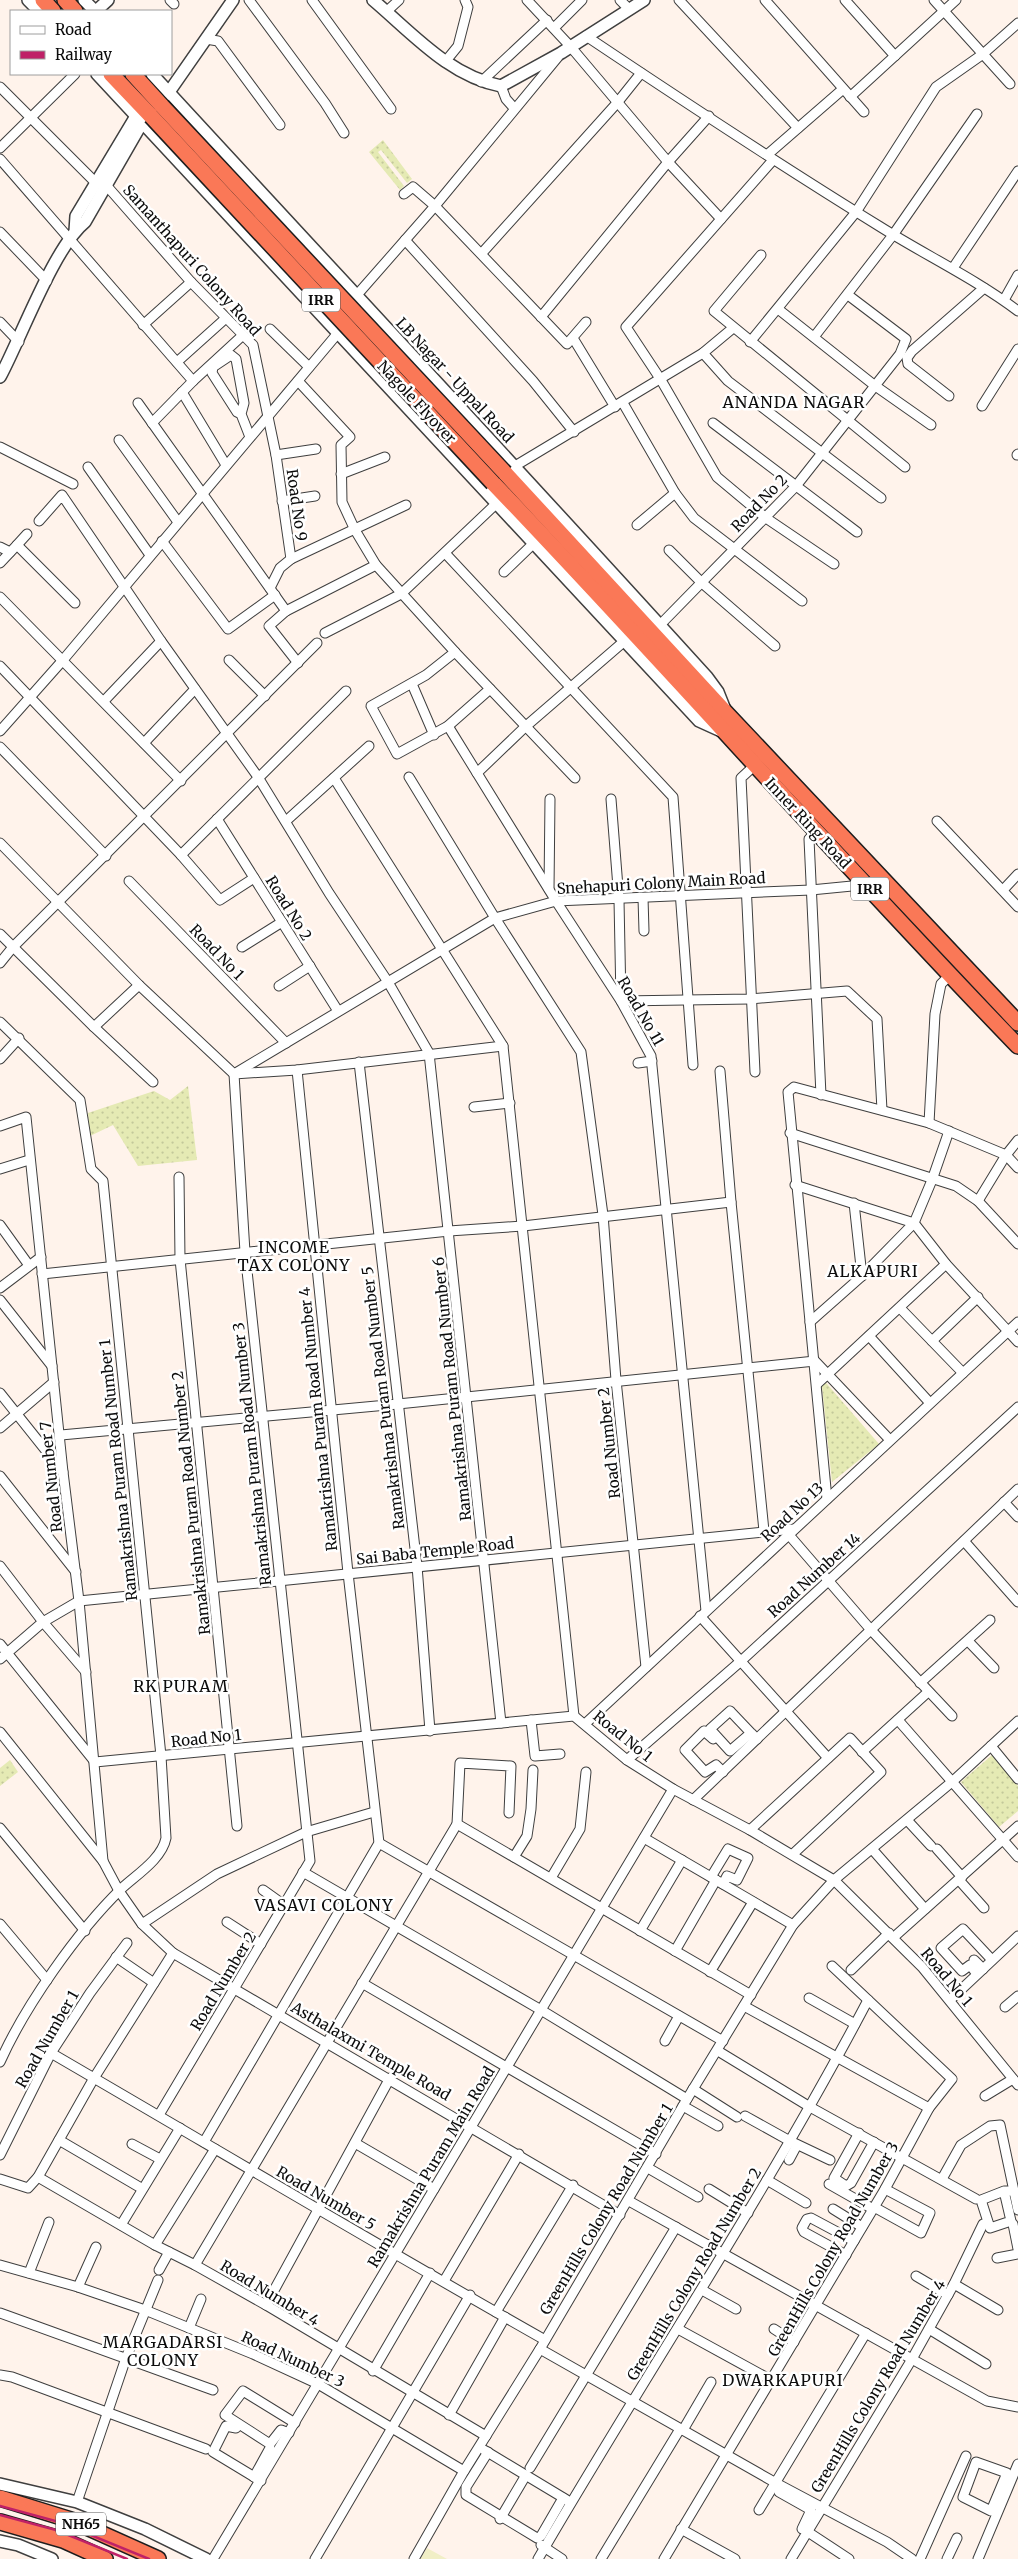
<svg xmlns="http://www.w3.org/2000/svg" width="1018" height="2559" viewBox="0 0 1018 2559" font-family="Merriweather,serif">
<defs>
<pattern id="grass-dots" width="8" height="8" patternUnits="userSpaceOnUse" patternTransform="scale(1.25)"><rect width="8" height="8" fill="#e5eab4"/><path d="M2 2h.1M6 6h.1" fill="none" stroke="#c3c89a" stroke-width="1.8" stroke-linecap="round"/></pattern>
</defs>
<rect width="100%" height="100%" fill="#fff3eb"/>
<!-- grass -->
<g fill="url(#grass-dots)">
<path d="M383,140L412,179L407,183L381,150L378,152L404,186L400,190L369,152Z"/>
<path d="M188,1086L197,1160L138,1166L113,1125L90,1136L88,1113L154,1091L170,1100Z"/>
<path d="M821,1377L879,1444L832,1482Z"/>
<path d="M992,1755L1018,1786V1811L999,1827L961,1782Z"/>
<path d="M10,1760L18,1772L0,1786V1768Z"/>
</g>
<!-- pitch -->
<path fill="#f1efc6" d="M427,2548L447,2559H420Z"/>
<g fill="none" stroke-linecap="round" stroke-linejoin="round">
<defs>
<g id="minor">
<path d="M170,0L174,4"/>
<path d="M249,0L325,103L344,133"/>
<path d="M312,0L391,109"/>
<path d="M527,0L570,46L668,162L721,219"/>
<path d="M620,0L629,9"/>
<path d="M679,0L798,128"/>
<path d="M765,0L864,112"/>
<path d="M845,0L895,56"/>
<path d="M934,0L1010,84"/>
<path d="M386,12L399,0"/>
<path d="M554,28L582,0"/>
<path d="M586,36C683,101 780,165 879,226C925,255 974,278 1018,311"/>
<path d="M206,39L218,41L280,125"/>
<path d="M445,62L458,46L468,7L465,0"/>
<path d="M481,82L547,20"/>
<path d="M501,86L506,99L514,108"/>
<path d="M0,87L96,183"/>
<path d="M850,97L956,0"/>
<path d="M0,148L75,74"/>
<path d="M767,155L843,89"/>
<path d="M0,159L193,381L152,423"/>
<path d="M773,160L626,327L661,380L717,477L766,518L834,564"/>
<path d="M106,185L191,282L253,345L276,455L291,559L406,505"/>
<path d="M404,194L413,187L435,206L567,344L586,322"/>
<path d="M0,232L47,281"/>
<path d="M405,240L533,381L574,432"/>
<path d="M482,253L617,103L641,73"/>
<path d="M761,255L714,311L905,467"/>
<path d="M953,268L1018,171"/>
<path d="M356,296L435,206L558,57"/>
<path d="M1004,300L1018,275"/>
<path d="M778,309L874,385L931,425"/>
<path d="M541,317L668,162L709,116"/>
<path d="M0,322L19,342"/>
<path d="M143,325L191,282"/>
<path d="M270,329L309,367"/>
<path d="M814,337L893,235L977,114"/>
<path d="M573,338L615,407"/>
<path d="M750,342L856,212L936,87L983,54L1018,23"/>
<path d="M703,353L728,381L881,498"/>
<path d="M177,362L226,318"/>
<path d="M193,381L243,335"/>
<path d="M298,381L350,437L341,445L342,502L355,530L376,565L455,652L575,778"/>
<path d="M182,392L226,465"/>
<path d="M949,396L908,364L907,358L912,351L984,288"/>
<path d="M138,403L286,611"/>
<path d="M623,403L675,493L694,518L802,601"/>
<path d="M982,406L1018,349"/>
<path d="M241,414L244,403L236,359L231,355L213,367L212,373L237,412L241,414L250,437"/>
<path d="M713,423L857,532"/>
<path d="M119,440L178,522"/>
<path d="M0,447L73,484"/>
<path d="M276,455L316,449"/>
<path d="M1017,455L1018,454"/>
<path d="M515,466L703,353L733,328"/>
<path d="M88,467L150,555"/>
<path d="M341,474L385,457"/>
<path d="M282,501L315,496"/>
<path d="M39,521L62,495L161,641L258,777L329,893L388,982L429,1053L501,1723"/>
<path d="M637,525L675,493"/>
<path d="M162,541L228,629L275,595"/>
<path d="M17,545L27,534"/>
<path d="M0,547L10,552"/>
<path d="M669,550L701,582L775,646"/>
<path d="M445,553L673,797L693,1065"/>
<path d="M0,563L17,545L75,603"/>
<path d="M504,572L534,543"/>
<path d="M270,588L280,568L291,559"/>
<path d="M0,597L181,781"/>
<path d="M657,628L796,486L900,354L906,339L848,295"/>
<path d="M325,633L401,594L498,502"/>
<path d="M455,652L426,675L371,706L397,754L448,726L490,689"/>
<path d="M229,660L265,696"/>
<path d="M298,663L269,626L286,611L376,565"/>
<path d="M0,666L181,855L220,900L254,878"/>
<path d="M412,684L434,735"/>
<path d="M104,701L161,641"/>
<path d="M448,726L556,901L621,1001L651,1056L706,1611"/>
<path d="M0,731L63,660L338,333"/>
<path d="M144,743L195,689"/>
<path d="M0,747L106,856"/>
<path d="M754,766L741,778L755,1072"/>
<path d="M477,773L525,727L628,638"/>
<path d="M409,777L495,918L581,1052L603,1215L616,1380L646,1667"/>
<path d="M334,778L503,1046L574,1716"/>
<path d="M611,799L619,900L621,1001L750,999L847,991L877,1019L882,1110"/>
<path d="M217,819L338,1011"/>
<path d="M286,821L369,746"/>
<path d="M937,821L1018,907"/>
<path d="M817,832L809,839L821,1095"/>
<path d="M0,843L139,985L234,1074L297,1070L503,1046"/>
<path d="M181,855L346,691"/>
<path d="M129,881L286,1043"/>
<path d="M549,889L550,799"/>
<path d="M1003,890L1018,874"/>
<path d="M643,898L644,931"/>
<path d="M0,934L94,1027L153,1082"/>
<path d="M242,947L282,922"/>
<path d="M0,963L13,947L317,643"/>
<path d="M279,986L310,966"/>
<path d="M0,1022L80,1100L91,1169L103,1181L161,1756L166,1838C162,1859 136,1875 121,1889C77,1932 25,2006 0,2062"/>
<path d="M94,1027L139,985"/>
<path d="M0,1059L19,1038"/>
<path d="M359,1062L417,1566L430,1731"/>
<path d="M638,1063L652,1061"/>
<path d="M720,1071L731,1202L764,1531"/>
<path d="M234,1074L495,918L556,901L811,890L852,886L861,880"/>
<path d="M474,1107L510,1103"/>
<path d="M929,1123L935,1014L941,984L950,975"/>
<path d="M0,1126L26,1117L63,1472L79,1601L103,1861"/>
<path d="M790,1133L956,1186L978,1201L1018,1244"/>
<path d="M0,1169L29,1160"/>
<path d="M179,1177L180,1259L237,1826"/>
<path d="M795,1185L914,1223L946,1264L1018,1342"/>
<path d="M978,1201L1006,1155L1018,1140"/>
<path d="M854,1203L862,1276"/>
<path d="M0,1225L28,1264"/>
<path d="M42,1274L449,1231L523,1226L731,1202"/>
<path d="M0,1288L41,1257"/>
<path d="M0,1300L52,1366"/>
<path d="M900,1308L963,1373"/>
<path d="M810,1322L862,1276L914,1223L932,1180L949,1131"/>
<path d="M869,1336L930,1403"/>
<path d="M932,1341L978,1297"/>
<path d="M817,1384L946,1264"/>
<path d="M0,1393L63,1472"/>
<path d="M0,1428L54,1382"/>
<path d="M61,1435L398,1404L815,1361L890,1440"/>
<path d="M0,1476L76,1572"/>
<path d="M827,1499L788,1092L794,1087L929,1123L1006,1155L1018,1168"/>
<path d="M1004,1502L1018,1517"/>
<path d="M789,1535L871,1630L952,1716"/>
<path d="M964,1541L1018,1602"/>
<path d="M0,1566L43,1622L86,1672"/>
<path d="M700,1616L828,1758"/>
<path d="M968,1641L994,1668"/>
<path d="M0,1644L95,1762L574,1716L627,1760L673,1789L750,1830L834,1880L922,1967L1018,2085"/>
<path d="M0,1659L43,1622L79,1601L794,1529"/>
<path d="M920,1683L990,1620"/>
<path d="M531,1720L535,1756L560,1754"/>
<path d="M898,1720L1018,1857"/>
<path d="M586,1723L1018,1322"/>
<path d="M0,1732L103,1861L119,1891L142,1924L173,1953L620,2215"/>
<path d="M751,1733L730,1751L710,1729L730,1711L731,1712L751,1733L757,1739"/>
<path d="M713,1739L704,1731L685,1750L705,1772L716,1765L723,1772"/>
<path d="M991,1746L1018,1779"/>
<path d="M862,1752L928,1692"/>
<path d="M627,1760L741,1661L1018,1407"/>
<path d="M693,1800L1018,1489"/>
<path d="M907,1820L931,1846"/>
<path d="M457,1824L751,1995"/>
<path d="M0,1828L85,1931"/>
<path d="M750,1830L850,1738L881,1772L793,1854"/>
<path d="M644,1838L793,1925"/>
<path d="M379,1843L723,2041"/>
<path d="M872,1849L925,1909"/>
<path d="M937,1849L962,1877"/>
<path d="M514,1857L527,1836L531,1809L533,1770"/>
<path d="M303,1872L541,2010L687,2099"/>
<path d="M711,1877L728,1849L748,1858L737,1880L727,1876L723,1884"/>
<path d="M551,1878L580,1829L586,1772"/>
<path d="M959,1880L984,1908"/>
<path d="M263,1890L284,1905"/>
<path d="M227,1922L261,1944"/>
<path d="M0,1924L47,1980"/>
<path d="M142,1924L217,1874L306,1832L374,1812"/>
<path d="M640,1931L682,1860"/>
<path d="M894,1937L1018,1826"/>
<path d="M675,1951L716,1880"/>
<path d="M116,1957L154,1983"/>
<path d="M974,1960L983,1969"/>
<path d="M851,1970L889,1933"/>
<path d="M710,1972L753,1902"/>
<path d="M977,1974L970,1965L962,1971L941,1948L963,1929L992,1960"/>
<path d="M362,1983L656,2154"/>
<path d="M809,1998L855,2024"/>
<path d="M950,2000L1018,1936"/>
<path d="M744,2006L929,2108"/>
<path d="M1005,2007L1018,1996"/>
<path d="M665,2041L679,2016"/>
<path d="M718,2051L810,2107L976,2199"/>
<path d="M51,2053C216,2149 379,2246 545,2340"/>
<path d="M693,2089L737,2117"/>
<path d="M985,2096L1013,2079"/>
<path d="M683,2106L718,2126"/>
<path d="M159,2115L310,1861L245,1252L234,1074"/>
<path d="M745,2116L790,2141L830,2160"/>
<path d="M859,2133L834,2178L846,2186L851,2183L874,2142"/>
<path d="M59,2140L141,2188"/>
<path d="M204,2142L379,1843L348,1573L297,1070"/>
<path d="M355,2143L434,2189"/>
<path d="M132,2144L160,2159"/>
<path d="M0,2155L51,2053L90,1993L127,1943"/>
<path d="M789,2160L797,2145"/>
<path d="M648,2168L698,2197"/>
<path d="M38,2177L155,2245L195,2265L266,2305L486,2436"/>
<path d="M0,2179L28,2188L38,2177L94,2078L173,1953"/>
<path d="M942,2179L961,2145L990,2126L1000,2125L1018,2210"/>
<path d="M767,2180L806,2203"/>
<path d="M829,2184L873,2209"/>
<path d="M709,2189L748,2213"/>
<path d="M1004,2191L1011,2221L990,2228L981,2200L1004,2191H1014"/>
<path d="M629,2201L987,2401L1018,2407"/>
<path d="M874,2207L921,2233L930,2213L885,2189"/>
<path d="M833,2209L862,2227"/>
<path d="M1013,2224L1018,2249"/>
<path d="M121,2225L180,2128"/>
<path d="M155,2245L215,2149"/>
<path d="M846,2255L804,2232L802,2228L807,2219L811,2218L854,2241"/>
<path d="M997,2258L1018,2254"/>
<path d="M0,2265L78,2287L145,2310L253,2354L318,2384L464,2471"/>
<path d="M195,2265L457,1824L460,1763L511,1766L509,1813"/>
<path d="M159,2270L169,2252"/>
<path d="M29,2273L49,2222"/>
<path d="M916,2276L948,2295"/>
<path d="M444,2281L519,2154"/>
<path d="M954,2284L998,2310"/>
<path d="M78,2287L96,2247"/>
<path d="M702,2290L736,2309"/>
<path d="M266,2305L390,2078"/>
<path d="M496,2312L573,2185"/>
<path d="M0,2313L213,2390"/>
<path d="M189,2328L201,2299"/>
<path d="M678,2329L771,2380"/>
<path d="M774,2329L794,2342"/>
<path d="M929,2329L986,2364"/>
<path d="M540,2349L776,2483L887,2542L912,2559"/>
<path d="M373,2371L430,2273"/>
<path d="M0,2375L12,2377L206,2449"/>
<path d="M449,2415L505,2317"/>
<path d="M236,2428L226,2426L213,2452L261,2481"/>
<path d="M683,2430L711,2382"/>
<path d="M289,2433L281,2430L270,2444L225,2415L243,2391L295,2423"/>
<path d="M484,2450L567,2500"/>
<path d="M488,2452L466,2487V2495L537,2538L541,2536L563,2498"/>
<path d="M976,2462L1007,2473L991,2511L963,2497Z"/>
<path d="M530,2468L676,2227"/>
<path d="M254,2477L270,2448"/>
<path d="M779,2492L811,2510L802,2529"/>
<path d="M77,2502L126,2358L158,2280"/>
<path d="M759,2510L866,2333"/>
<path d="M500,2519L526,2475"/>
<path d="M681,2529L735,2559"/>
<path d="M808,2532L849,2559"/>
<path d="M541,2545L562,2559"/>
<path d="M213,2559L673,1789"/>
<path d="M315,2559L470,2295"/>
<path d="M414,2559L464,2471L540,2349L687,2099L793,1925L834,1880L953,1781L1018,1721"/>
<path d="M538,2559C647,2372 767,2192 868,2000"/>
<path d="M601,2559L680,2429"/>
<path d="M664,2559L885,2189L929,2108L952,2079L832,1966"/>
<path d="M791,2559L912,2359L954,2284L983,2224"/>
<path d="M920,2559L966,2456"/>
<path d="M947,2559L957,2538"/>
<path d="M978,2559L1018,2464"/>
</g>
<g id="tertiary">
<path d="M28,0L39,11"/>
<path d="M84,0L95,11"/>
<path d="M373,0C412,33 449,76 501,86L561,53L644,0"/>
<path d="M96,11L108,0"/>
<path d="M97,74L699,721L721,731"/>
<path d="M152,74C337,275 523,474 707,677L718,692L724,707"/>
<path d="M169,92L233,0"/>
<path d="M75,231L76,216L136,116"/>
<path d="M0,377C21,338 54,247 85,222L142,123"/>
<path d="M0,2484L77,2502L145,2529L206,2559"/>
<path d="M0,2541L18,2545L52,2559"/>
</g>
<g id="trunk">
<path d="M43,0L53,11"/>
<path d="M65,0L75,11"/>
<path d="M111,74L151,116"/>
<path d="M133,74L162,106"/>
<path d="M505,473L727,714L1018,1023"/>
<path d="M493,483C670,668 839,861 1018,1046"/>
<path d="M0,2498L71,2520L158,2559"/>
<path d="M0,2522L63,2540L105,2559"/>
</g>
</defs>
<!-- minor casing -->
<use href="#minor" stroke="#3f3f3f" stroke-width="11"/>
<!-- tertiary casing -->
<use href="#tertiary" stroke="#3f3f3f" stroke-width="14"/>
<!-- trunk casing -->
<use href="#trunk" stroke="#1d1d1d" stroke-width="18"/>
<!-- minor -->
<use href="#minor" stroke="#fff" stroke-width="9"/>
<!-- tertiary -->
<use href="#tertiary" stroke="#fff" stroke-width="11"/>
<!-- trunk -->
<use href="#trunk" stroke="#fa7857" stroke-width="15"/>
<!-- rail -->
<g stroke="#bf2167" stroke-width="2.5">
<path d="M0,2506L59,2522L149,2559"/>
<path d="M0,2515L56,2530L127,2559"/>
</g>
<defs>
<g id="trunk-bridge">
<path d="M162,106L505,473"/>
<path d="M151,116L493,483"/>
</g>
</defs>
<!-- trunk-bridge casing -->
<use href="#trunk-bridge" stroke="#1d1d1d" stroke-width="18" stroke-linecap="butt"/>
<!-- trunk-bridge -->
<use href="#trunk-bridge" stroke="#fa7857" stroke-width="15"/>
</g>
<g text-anchor="middle" dominant-baseline="central" stroke-width="5" stroke-linejoin="round" paint-order="stroke">
<!-- shield labels -->
<g fill="#fff" stroke="#555" stroke-width="1">
<rect x="302" y="288.5" width="38" height="23" rx="4"/>
<rect x="851" y="877.5" width="38" height="23" rx="4"/>
<rect x="56" y="2512.5" width="50" height="23" rx="4"/>
</g>
<g font-size="14" font-weight="bold" fill="#0c0c0c">
<text x="321" y="300">IRR</text>
<text x="870" y="889">IRR</text>
<text x="81" y="2524">NH65</text>
</g>
<!-- street labels -->
<g font-size="15" fill="#0c0c0c" stroke="#fff">
<text transform="translate(192 260) rotate(48)">Samanthapuri Colony Road</text>
<text transform="translate(455 380) rotate(47)">LB Nagar - Uppal Road</text>
<text transform="translate(417 402) rotate(47)">Nagole Flyover</text>
<text transform="translate(759 503) rotate(-46)">Road No 2</text>
<text transform="translate(297 505) rotate(82)">Road No 9</text>
<text transform="translate(808 823) rotate(47)">Inner Ring Road</text>
<text transform="translate(661 883) rotate(-3)">Snehapuri Colony Main Road</text>
<text transform="translate(289 908) rotate(58)">Road No 2</text>
<text transform="translate(217 952) rotate(46)">Road No 1</text>
<text transform="translate(641 1011) rotate(60)">Road No 11</text>
<text transform="translate(452 1389) rotate(-96)">Ramakrishna Puram Road Number 6</text>
<text transform="translate(383 1398) rotate(-97)">Ramakrishna Puram Road Number 5</text>
<text transform="translate(318 1419) rotate(-96)">Ramakrishna Puram Road Number 4</text>
<text transform="translate(609 1443) rotate(-96)">Road Number 2</text>
<text transform="translate(252 1454) rotate(-96)">Ramakrishna Puram Road Number 3</text>
<text transform="translate(118 1470) rotate(-96)">Ramakrishna Puram Road Number 1</text>
<text transform="translate(51 1477) rotate(-96)">Road Number 7</text>
<text transform="translate(191 1503) rotate(-96)">Ramakrishna Puram Road Number 2</text>
<text transform="translate(792 1512) rotate(-43)">Road No 13</text>
<text transform="translate(435 1551) rotate(-6)">Sai Baba Temple Road</text>
<text transform="translate(814 1575) rotate(-42)">Road Number 14</text>
<text transform="translate(623 1736) rotate(39)">Road No 1</text>
<text transform="translate(206 1738) rotate(-6)">Road No 1</text>
<text transform="translate(947 1977) rotate(50)">Road No 1</text>
<text transform="translate(223 1981) rotate(-59)">Road Number 2</text>
<text transform="translate(47 2039) rotate(-60)">Road Number 1</text>
<text transform="translate(371 2051) rotate(30)">Asthalaxmi Temple Road</text>
<text transform="translate(431 2167) rotate(-59)">Ramakrishna Puram Main Road</text>
<text transform="translate(326 2198) rotate(30)">Road Number 5</text>
<text transform="translate(606 2209) rotate(-59)">GreenHills Colony Road Number 1</text>
<text transform="translate(833 2249) rotate(-60)">GreenHills Colony Road Number 3</text>
<text transform="translate(694 2274) rotate(-59)">GreenHills Colony Road Number 2</text>
<text transform="translate(270 2293) rotate(31)">Road Number 4</text>
<text transform="translate(293 2359) rotate(25)">Road Number 3</text>
<text transform="translate(878 2386) rotate(-59)">GreenHills Colony Road Number 4</text>
</g>
<!-- neighbourhood labels -->
<g font-size="16" letter-spacing="1" fill="#0c0c0c" stroke="#fff">
<text x="794" y="402">ANANDA NAGAR</text>
<text x="294" y="1247">INCOME<tspan x="294" dy="18">TAX COLONY</tspan></text>
<text x="873" y="1271">ALKAPURI</text>
<text x="181" y="1686">RK PURAM</text>
<text x="324" y="1905">VASAVI COLONY</text>
<text x="163" y="2342">MARGADARSI<tspan x="163" dy="18">COLONY</tspan></text>
<text x="783" y="2380">DWARKAPURI</text>
</g>
</g>
<!-- legend -->
<rect x="10" y="10" width="162" height="65" fill="#ffffff" stroke="#9e9e9e"/>
<rect x="20" y="26" width="25" height="8" fill="#ffffff" stroke="#9e9e9e"/>
<text x="55" y="35" font-size="15" fill="#0c0c0c">Road</text>
<rect x="20" y="51" width="25" height="8" fill="#bf2167" stroke="#9e9e9e"/>
<text x="55" y="60" font-size="15" fill="#0c0c0c">Railway</text>
</svg>
